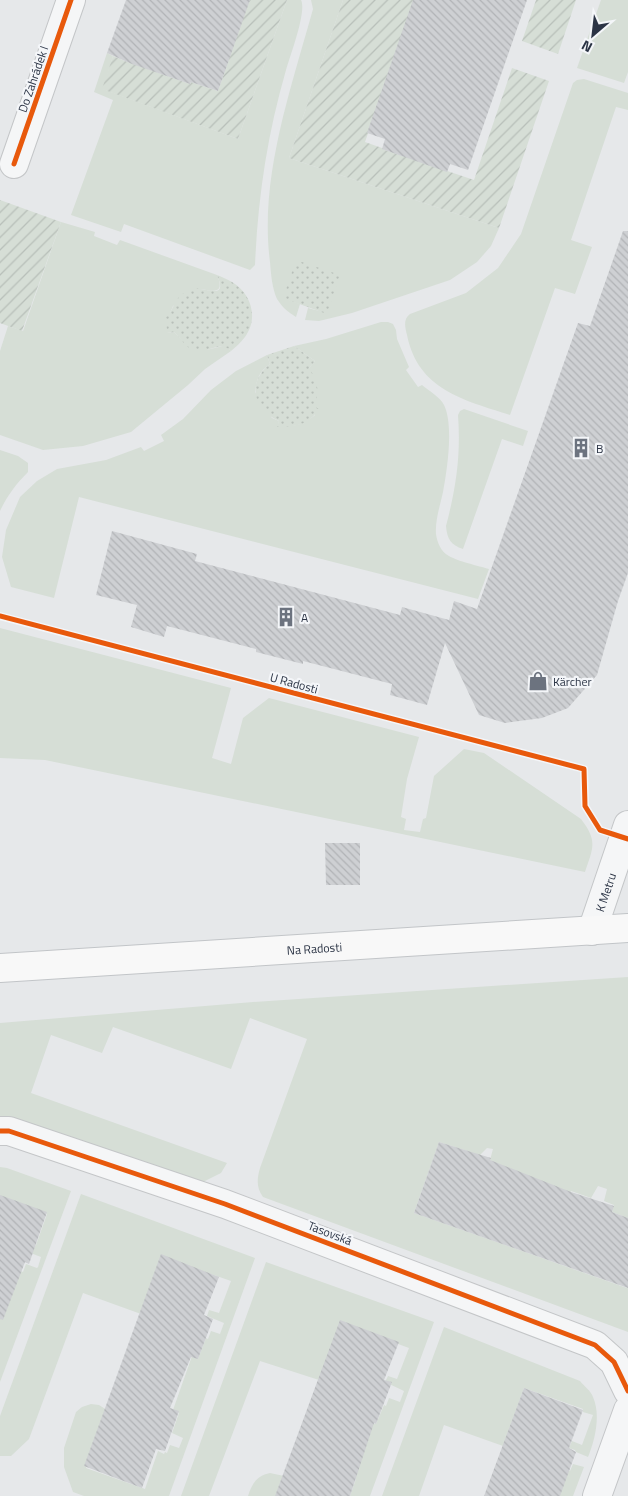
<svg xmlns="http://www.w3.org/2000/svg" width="628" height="1496" viewBox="0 0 628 1496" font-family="'Titillium Web',sans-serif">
<defs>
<pattern id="park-dots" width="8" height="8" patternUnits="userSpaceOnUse" patternTransform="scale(1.25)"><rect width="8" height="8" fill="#d6ded6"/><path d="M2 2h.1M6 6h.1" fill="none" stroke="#b8bfb9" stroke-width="1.8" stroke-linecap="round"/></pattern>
<pattern id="garden-furrows" width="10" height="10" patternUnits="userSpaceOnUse" patternTransform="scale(1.25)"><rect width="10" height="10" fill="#d6ded6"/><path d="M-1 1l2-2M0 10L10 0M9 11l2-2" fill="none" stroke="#b8bfb9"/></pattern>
<pattern id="building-back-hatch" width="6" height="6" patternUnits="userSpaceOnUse" patternTransform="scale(1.25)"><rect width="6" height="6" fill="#ced0d3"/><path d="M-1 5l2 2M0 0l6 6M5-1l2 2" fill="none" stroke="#b1b3b6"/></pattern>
</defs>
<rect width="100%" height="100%" fill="#e6e8ea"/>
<!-- grass -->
<g fill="#d6ded6">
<path d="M287,0H301C307,11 290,56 286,70C267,136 258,197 255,265L250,270L124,224L121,232L71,215L113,100L94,92L107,53L113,56L103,89L238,139Z"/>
<path d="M311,0H343L289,158L499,228L491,246L477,262L450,280L352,313L319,321L305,320L308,308L327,313L283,298L300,304L296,317C288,312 282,307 277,299C272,288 271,274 270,262C259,178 291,89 313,9Z"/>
<path d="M601,0H628V72L624,83L577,68Z"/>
<path d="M584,79L628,93V110L616,107L571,240L592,247L575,294L555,288L510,415C464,400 418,390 407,335C405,327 403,319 410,314L466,293L498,268L521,234L573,83L577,80Z"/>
<path d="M61,222L95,232L94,236L117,245L120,240L217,275C224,291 217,293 202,289L173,306L170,313L167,333L174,332L189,347L206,350L223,346H226L231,351L205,369L188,385L131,432L83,446L43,450L0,435V351L8,326L23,331Z"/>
<path d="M381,322H388L393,324L396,330L397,339L409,367L406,370L418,387L422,385C429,391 440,397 444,405C454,425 447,471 443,492C440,506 435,520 436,534C437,542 441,552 449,556C457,561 479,566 489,569L478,599L79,497L54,598L11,587L2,557L6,530L20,497L37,481L57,469L106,460L141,447L144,451L164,441L161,435L183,419L211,390L236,371L267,355L270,364C259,372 257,378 255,392L272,418L279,421L278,426C293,427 303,425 315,415L309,368L315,361L294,346L326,339Z"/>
<path d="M464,409L528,431L523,446L502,439L463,549C451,545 447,539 446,526C456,488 461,455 458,415L460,411Z"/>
<path d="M0,450L18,456L28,463V472C16,484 7,496 0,511Z"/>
<path d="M0,628L231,688L212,758L231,764L243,718L269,698L419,737L407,779L401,817L406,819L404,830L420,832L423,819L426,818L434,776L464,749L484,753L581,819C598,841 593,848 585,872L45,760L0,758Z"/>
<path d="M628,977V1218L612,1212L614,1205L604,1201L607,1189L598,1186L591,1198L571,1191L569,1198L490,1160L493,1149L487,1148L475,1160L471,1152L439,1142L414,1213L627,1288L628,1287V1332L263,1197C256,1187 257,1179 260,1168L307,1039L250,1018L231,1069L113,1027L102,1053L51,1035L31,1093L227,1163L221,1173L203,1182L185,1179L15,1118L0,1117V1023L253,1002Z"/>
<path d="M0,1167L7,1168L71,1191L0,1382V1311L21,1271L23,1272L26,1264L37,1268L38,1267L41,1257L28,1252L36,1245L47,1214L0,1197Z"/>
<path d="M81,1194L255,1258L169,1496H84L73,1492L64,1467V1448L76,1412L82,1407L91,1404L99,1405L107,1410L86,1468L145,1489L158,1451L164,1454L165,1452L167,1453L170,1445L179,1448L183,1438L172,1433L179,1413L173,1410L192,1356L198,1359L206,1338L208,1339L211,1331L220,1334L224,1323L207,1316L209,1310L219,1313L231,1281L162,1257L141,1314L83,1293L29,1439L11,1456H0V1416Z"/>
<path d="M266,1262L434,1322L370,1496H350L356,1479L350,1477L370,1423L376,1424L384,1405L386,1406L389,1398L400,1402L404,1391L385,1382L388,1376L397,1379L409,1348L341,1323L319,1380L260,1361L209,1496H181Z"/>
<path d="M444,1327L580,1381C584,1386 591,1391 593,1397C601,1415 595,1440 588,1457L576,1452L575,1450L569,1448L572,1441L582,1445L593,1415L583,1412V1409L524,1388L503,1446L444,1425L419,1496H382Z"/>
<path d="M573,1464L584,1467L573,1496H552L568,1470L570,1471Z"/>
<path d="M270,1473L284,1476L276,1496H248C252,1484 256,1476 270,1473Z"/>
</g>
<!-- park -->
<g fill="url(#park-dots)">
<path d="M296,260L340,275L327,314L283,298Z"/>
<path d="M217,275C222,277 227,279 232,282C251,293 259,318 245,337C241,342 236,347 231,351C220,340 210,353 196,351C186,349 181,338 174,332L167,333L166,317C173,311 174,301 181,295C184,293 189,290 192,289C204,286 229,302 217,275Z"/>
<path d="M294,346L315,361L309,368C318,381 320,392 314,406L319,409C309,425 295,427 277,427L279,421C252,409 247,382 270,364L267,355Z"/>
</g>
<!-- garden -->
<g fill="url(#garden-furrows)">
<path d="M249,0H287L238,139L102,89L113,56L125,61L190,84L191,82L218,91Z"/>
<path d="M343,0H414L365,142L382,148V149L474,180L512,68L549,81L499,228L289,158Z"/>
<path d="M536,0H576L558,54L522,41Z"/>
<path d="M0,200L61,222L22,331L0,323Z"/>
</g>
<!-- building -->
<g fill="url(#building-back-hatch)">
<path d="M126,0H250L218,91L191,82L190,84L132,64L107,53Z"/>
<path d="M413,0H527L468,170L450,164L447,172L382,149L385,139L367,133Z"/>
<path d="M623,231H628V573L618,601L597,675L568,708L542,718L505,723L479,715L445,643L427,705L390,695L392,684L303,661V664L256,652V649L167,626L164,637L131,627L137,605L96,595L112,531L197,554L195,561L400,615L402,607L449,620L454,601L477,609L578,323L590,326Z"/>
<path d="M325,843H360V885H326Z"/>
<path d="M439,1142L491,1158L490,1160L571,1192L614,1206L612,1212L628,1218V1288L414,1213Z"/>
<path d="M0,1195L47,1212L29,1264L25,1262L3,1320L0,1319Z"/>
<path d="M161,1254L219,1277L204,1315L213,1319L198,1359L191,1357L170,1408L179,1411L165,1451L156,1449L142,1488L84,1466Z"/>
<path d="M340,1320L399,1342L384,1380L392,1382L376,1424L374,1423L350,1496H275Z"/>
<path d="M524,1388L583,1410L569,1448L576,1452L560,1496H484Z"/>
</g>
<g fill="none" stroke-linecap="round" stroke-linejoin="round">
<defs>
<g id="minor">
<path d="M14,164L71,0"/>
<path id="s1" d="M592,931L628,825"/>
<path d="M0,1131H9L225,1204L595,1345L614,1362L628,1391"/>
<path d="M597,1496L628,1410"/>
</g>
<g id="major">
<path id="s2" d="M0,968L628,928"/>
</g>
</defs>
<!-- minor casing -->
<use href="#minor" stroke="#c4c6c8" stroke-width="30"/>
<!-- major casing -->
<use href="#major" stroke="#c2c5c8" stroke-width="30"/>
<!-- minor -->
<use href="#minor" stroke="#f5f6f7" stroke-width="28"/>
<!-- major -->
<use href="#major" stroke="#f8f8f8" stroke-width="28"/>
<defs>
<g id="cycleway">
<path d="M14,164L71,0"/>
<path d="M0,616L584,769L585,806L600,830L628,839"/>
<path d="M0,1131H9L225,1204L595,1345L614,1362L628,1391"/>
</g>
</defs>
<!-- cycleway casing -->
<use href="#cycleway" stroke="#f4f6f9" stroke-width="8"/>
<!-- cycleway -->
<use href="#cycleway" stroke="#e8590c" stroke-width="5"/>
</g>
<!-- icons -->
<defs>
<symbol id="building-bare" viewBox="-9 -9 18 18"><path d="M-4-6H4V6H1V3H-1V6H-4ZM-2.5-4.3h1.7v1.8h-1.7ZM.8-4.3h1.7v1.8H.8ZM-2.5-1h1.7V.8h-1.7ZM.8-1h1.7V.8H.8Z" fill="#6c737f" stroke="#f4f6f9" stroke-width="2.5" paint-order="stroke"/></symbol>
<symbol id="shop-bare" viewBox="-9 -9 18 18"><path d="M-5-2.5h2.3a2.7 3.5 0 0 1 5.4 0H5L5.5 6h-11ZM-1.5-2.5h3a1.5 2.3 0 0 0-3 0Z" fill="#6c737f" stroke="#f4f6f9" stroke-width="2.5" paint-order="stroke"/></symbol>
</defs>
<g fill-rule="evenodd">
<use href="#building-bare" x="567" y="434" width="28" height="28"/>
<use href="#building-bare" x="272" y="603" width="28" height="28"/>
<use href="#shop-bare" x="524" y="667" width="28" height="28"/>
</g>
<g text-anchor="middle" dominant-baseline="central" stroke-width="4.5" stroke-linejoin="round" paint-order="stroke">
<!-- street labels -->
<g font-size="12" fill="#2b3445" stroke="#f4f6f9">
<text transform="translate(33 79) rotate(-71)">Do Zahrádek I</text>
<text transform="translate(294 683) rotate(15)">U Radosti</text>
<text stroke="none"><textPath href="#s1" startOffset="41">K Metru</textPath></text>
<text stroke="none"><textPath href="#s2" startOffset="315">Na Radosti</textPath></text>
<text transform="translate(330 1233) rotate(21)">Tasovská</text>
</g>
<!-- poi labels -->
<g font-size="12" fill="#2b3445" stroke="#f4f6f9" text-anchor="start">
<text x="596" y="448">B</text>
<text x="301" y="617">A</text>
<text x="553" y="681">Kärcher</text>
</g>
</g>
<!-- north arrow -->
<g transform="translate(593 35) rotate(208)" stroke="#f4f6f9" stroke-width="4" paint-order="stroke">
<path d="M0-4L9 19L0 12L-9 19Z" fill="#2b3445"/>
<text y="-8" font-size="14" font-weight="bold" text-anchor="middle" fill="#2b3445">N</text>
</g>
</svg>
